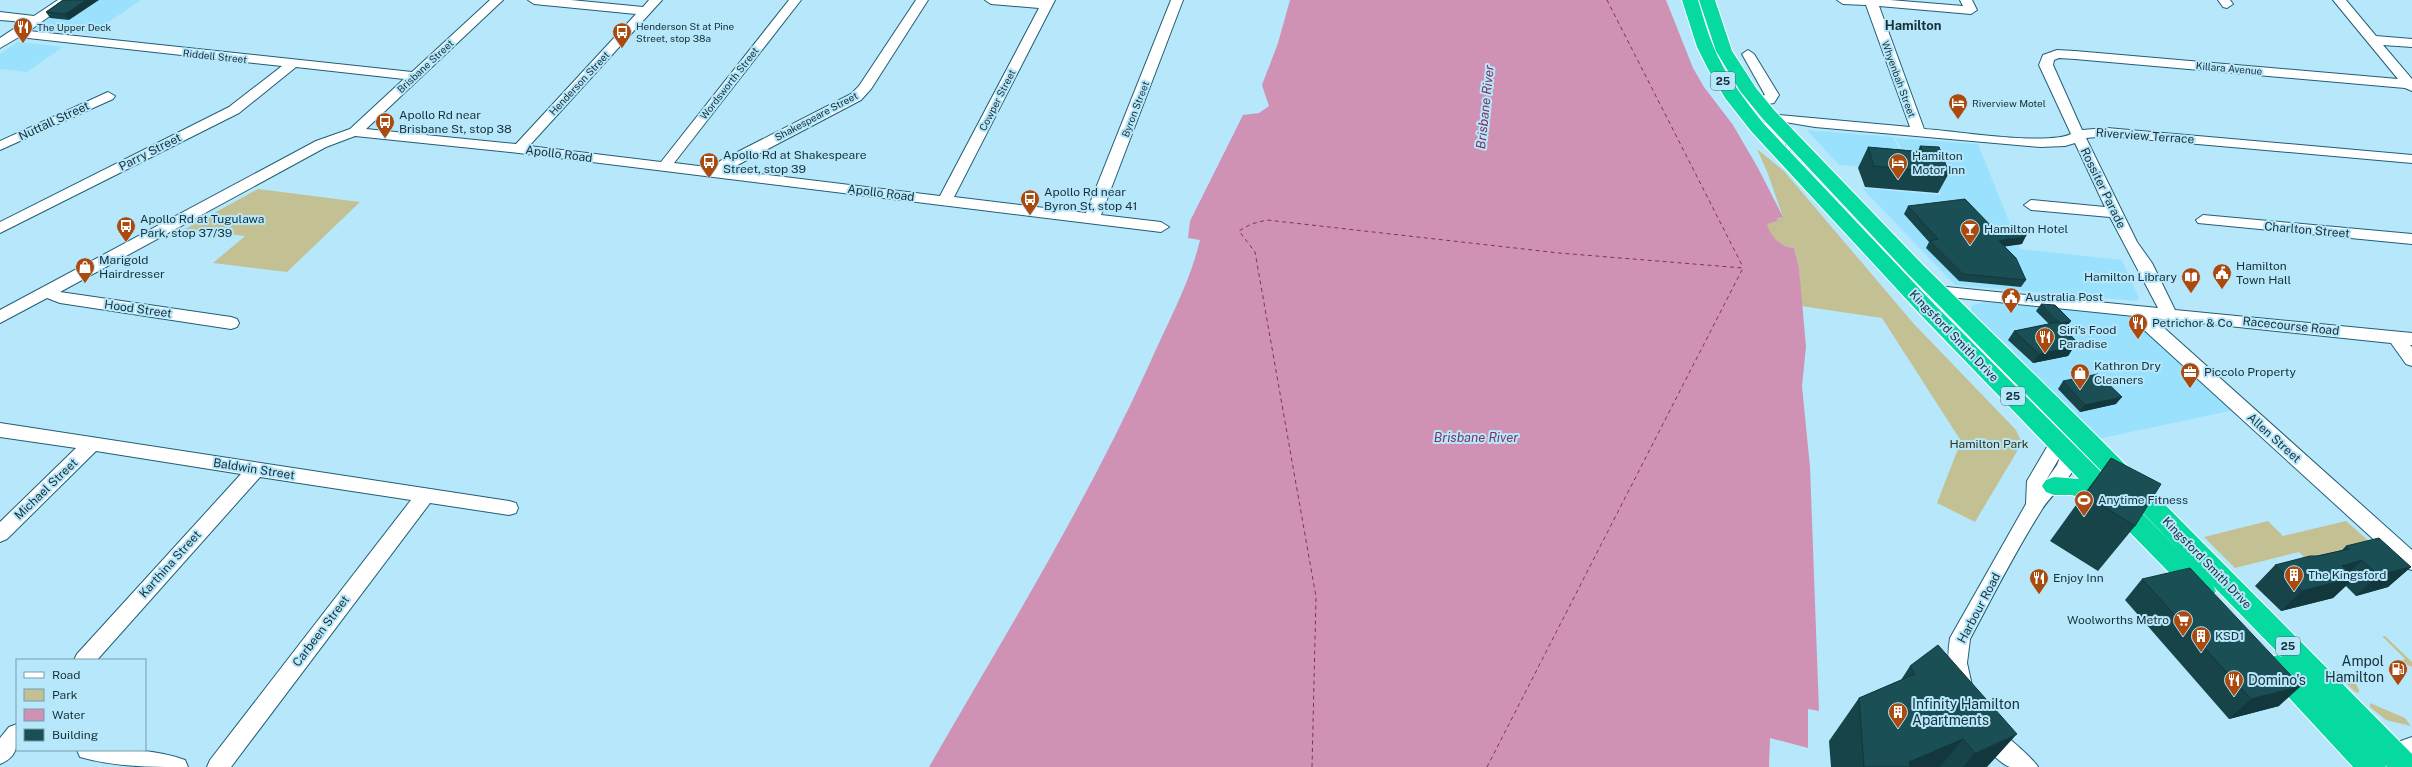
<svg xmlns="http://www.w3.org/2000/svg" width="2412" height="767" viewBox="0 0 2412 767" font-family="'Public Sans',sans-serif">
<rect width="100%" height="100%" fill="#b7e7fb"/>
<!-- built -->
<g fill="#9ae1fd">
<path d="M76,0H141L91,34L34,28Z"/>
<path d="M18,42L63,47L27,72L0,69V54Z"/>
<path d="M1807,130L1893,137L1910,171L1839,165Z"/>
<path d="M1895,138L1978,144L2020,249L2122,260L2139,298L2136,301L1955,285L1862,188L1941,195L1930,167L1911,166Z"/>
<path d="M1985,302L2129,315L2234,410L2098,439L2013,354V350L1971,313L1972,305Z"/>
</g>
<!-- green -->
<g fill="#c3c193">
<path d="M1757,149L1784,171L1914,324L2016,430L2022,443L1975,522L1937,503L1961,441L1882,318L1801,306L1799,268L1794,248C1781,247 1770,236 1766,224L1778,221L1777,217H1783L1768,174Z"/>
<path d="M258,189L360,202L287,272L213,263L245,236L185,229Z"/>
<path d="M2268,521L2283,536L2346,521L2380,551L2315,568L2299,552L2235,568L2204,537Z"/>
<path d="M2382,636H2385L2412,662V667L2400,662L2405,659Z"/>
<path d="M2334,671C2343,671 2360,683 2359,693L2355,692Z"/>
<path d="M2370,703L2405,718L2411,726L2386,720L2370,707Z"/>
</g>
<!-- water -->
<path fill="#d092b4" d="M1290,0H1666L1693,68L1704,87L1733,125L1758,168L1783,217L1777,218L1778,221L1767,224C1770,236 1781,247 1794,248L1799,268L1806,347L1802,386L1810,467L1819,711L1808,709V767H929C1005,635 1086,504 1149,365C1167,324 1190,283 1200,240L1188,238L1190,221L1243,115L1259,113L1269,106L1262,85L1278,43Z"/>
<!-- pier -->
<path fill="#b7e7fb" d="M1770,738L1808,748V767H1769Z"/>
<g fill="none" stroke-linecap="round" stroke-linejoin="round">
<!-- ferry -->
<g stroke="#7d3260" stroke-width="1" stroke-dasharray="4 3.5" stroke-linecap="butt">
<path d="M1607,0L1743,267"/>
<path d="M1312,767L1316,597L1255,252L1239,231L1251,224L1267,220L1559,253L1743,268"/>
<path d="M1487,767L1743,268"/>
</g>
<defs>
<g id="minor">
<path d="M58,0H72L29,31L412,72L490,0H503L366,129L516,144L636,14L534,4L528,0H571L643,7L649,0H662L529,146L661,162L789,0H801L674,163L715,168L720,161L851,94L859,86L916,0H928L871,89L861,100L728,170L940,196L1039,8L991,4L985,0H1055L954,197L1086,213L1171,0H1183L1101,215L1161,222L1169,227L1161,232L519,153L355,136L326,147L60,292L231,317L237,319L239,323L237,327L231,329L60,303L47,298L0,323V310L316,141L350,129L404,79L296,67L239,113L0,233V222L229,107L282,66L19,37L0,48V38L24,22L0,20V12L34,16Z"/>
<path d="M1837,0H1890L1963,6L1960,0H1972L1977,10L1971,14L1879,6L1924,129C1956,131 2046,146 2071,134L2039,65L2043,55L2057,50L2075,51L2398,79L2333,0H2346L2376,36L2412,39V47L2383,45L2412,79V91L2405,88L2075,59L2059,58L2054,60L2053,65L2082,130L2107,128L2412,155V163L2107,136L2086,138L2137,242L2152,263L2175,310L2412,333V345H2410L2412,347V366L2406,364L2391,343L2153,318L2412,550V570L2405,568L2143,329L2134,316L1901,292L1899,288L1901,284L1907,283L2158,308L2110,217L2031,210L2024,205L2031,200L2105,207L2075,143L2065,146L2040,147L1815,127L1785,122L1777,125C1778,134 1790,141 1783,152H1773L1770,138L1763,129V124L1769,118L1779,115L1910,127L1866,5L1843,4Z"/>
<path d="M2218,0H2230L2233,4L2227,8L2223,7Z"/>
<path d="M1748,50L1754,54L1779,95L1774,103L1757,106L1750,102L1752,99L1765,95L1742,54Z"/>
<path d="M108,92L115,96L113,99L0,150V141Z"/>
<path d="M2203,215L2412,234V244L2198,223L2196,220Z"/>
<path d="M2055,412C2068,416 2082,442 2079,456C2073,480 2052,492 2041,511C2015,552 1993,596 1970,639L1967,663L1973,690L1970,696L1963,699L1956,696C1947,677 1947,658 1950,638L2026,504L2027,481L2047,447L2050,434L2055,433L2046,418L2049,413ZM2061,455L2057,465L2045,482Z"/>
<path d="M0,423L509,501L516,503L518,508L516,513L509,515L430,503L231,767H207L210,760L411,500L260,477L97,660H74L77,654L241,474L96,451L7,539L0,542V522L76,448L0,437Z"/>
<path d="M1988,723C1997,727 2034,759 2038,767C2030,767 2017,767 2010,767C1998,763 1982,744 1977,733L1980,726Z"/>
<path d="M17,724C17,743 20,756 0,764V738L9,727Z"/>
<path d="M2412,737V757L2392,764L2384,761L2381,754L2384,747Z"/>
<path d="M77,750C113,750 151,747 185,760L188,767C152,767 115,767 80,757Z"/>
</g>
<path id="highway" d="M1682,0H1698C1703,16 1707,32 1714,48C1726,76 1744,99 1763,123L1934,304L2183,554L1909,275L1762,118L1740,91L1716,51L1699,0H1715L1732,51L1756,88L1774,110L1923,265L2097,436L2412,754V767H2387L2385,765L2386,767H2353L2268,675L2264,667L2268,659L2277,655L2282,657L2213,586L2216,591L2212,598L2203,602L2194,598L2105,507L2072,495H2054L2046,492L2042,486L2046,480L2054,477L2079,479L1920,314L1751,131L1725,98L1708,69L1697,47Z"/>
</defs>
<!-- minor casing -->
<use href="#minor" stroke="#215e74" stroke-width="2"/>
<!-- highway casing -->
<use href="#highway" stroke="#fff" stroke-width="2"/>
<!-- minor -->
<use href="#minor" fill="#fff" fill-rule="evenodd"/>
<!-- highway -->
<use href="#highway" fill="#06daa0" fill-rule="evenodd"/>
</g>
<!-- wall -->
<g fill="#164449">
<path d="M63,0L69,20L50,18L46,12Z"/>
<path d="M1920,146L1949,173L1938,193L1865,187L1858,168L1868,147L1918,151Z"/>
<path d="M1908,206L1997,232L2022,244L2005,246L2026,280L2021,287L1959,281L1926,248L1929,242L1904,214Z"/>
<path d="M2041,304L2066,328L2065,329L2077,342L2068,356L2033,363L2008,340L2014,331L2049,324L2036,311Z"/>
<path d="M2063,381L2116,404L2080,412L2058,389Z"/>
<path d="M2111,458L2135,526L2098,571L2050,541L2076,505Z"/>
<path d="M2346,546L2411,567L2388,587L2356,596L2346,586L2333,598L2281,611L2255,586L2275,565L2342,550Z"/>
<path d="M2142,579L2279,706L2229,719L2125,600Z"/>
<path d="M1910,666L1987,767H1831L1829,741L1859,698L1901,680Z"/>
</g>
<!-- shaded-wall -->
<g fill="#12373c">
<path d="M86,0H99L69,20L65,14Z"/>
<path d="M2026,236L2022,244L1995,248L1999,241Z"/>
<path d="M2071,321L2066,328L2056,330L2061,323Z"/>
<path d="M2077,342L2068,356L2033,363L2039,354L2071,343Z"/>
<path d="M2122,397L2116,404L2080,412L2085,405Z"/>
<path d="M2362,560L2341,581L2342,566Z"/>
<path d="M2411,567L2388,587L2356,596L2378,575Z"/>
<path d="M2355,577L2333,598L2281,611L2302,591Z"/>
<path d="M2301,686L2279,706L2229,719L2251,699Z"/>
<path d="M2017,734L1987,767H1963L1975,753Z"/>
<path d="M1963,739L1940,767H1905L1909,762Z"/>
</g>
<!-- building -->
<g fill="#194f55" stroke="#12373c">
<path d="M63,0H86L65,14L46,12Z"/>
<path d="M1920,146L1939,147L1949,173L1874,166L1868,147L1923,152Z"/>
<path d="M1965,199L1997,232L2025,229L2026,236L1999,241L2016,258L2026,280L1963,274L1930,241L1938,239L1908,206Z"/>
<path d="M2041,304L2055,305L2071,321L2061,323Z"/>
<path d="M2058,322L2077,342L2071,343L2074,347L2039,354L2014,331Z"/>
<path d="M2098,374L2122,397L2085,405L2063,381Z"/>
<path d="M2111,458L2161,484L2135,526L2085,495Z"/>
<path d="M2379,538L2411,567L2378,575L2362,560L2342,566L2355,577L2302,591L2275,565L2310,556H2318L2349,549L2346,546Z"/>
<path d="M2190,568L2301,686L2251,699L2142,579Z"/>
<path d="M1938,645L2017,734L1975,753L1963,739L1909,762L1910,767H1864L1859,698L1915,674L1910,666Z"/>
</g>
<!-- icons -->
<defs>
<symbol id="restaurant-pin" viewBox="-11 -11 22 30"><path d="M0 17L-7.5 6A9.5 9.5 0 1 1 7.5 6Z" fill="#ac490d" stroke="#b7e7fb"/><path d="M-5-6h1v4h1v-4h1v4h1v-4h1v5L-1.5 .5V6h-2V.5L-5-1ZM5-6V6H3V1.5H1.5Q1.5-4 5-6Z" fill="#fff"/></symbol>
<symbol id="bus-pin" viewBox="-11 -11 22 30"><path d="M0 17L-7.5 6A9.5 9.5 0 1 1 7.5 6Z" fill="#ac490d" stroke="#b7e7fb"/><path d="M-5-6H5V4H4V6H2V4H-2V6H-4V4H-5ZM-3.5-4V0h7V-4ZM-3.5 1.2v1.5H-2V1.2ZM2 1.2v1.5H3.5V1.2Z" fill="#fff"/></symbol>
<symbol id="hotel-pin" viewBox="-11 -11 22 30"><path d="M0 17L-7.5 6A9.5 9.5 0 1 1 7.5 6Z" fill="#ac490d" stroke="#b7e7fb"/><path d="M-6-4.5h1.5V1H6V5H4.5V3h-9V5H-6ZM-4 0a1.8 1.8 0 1 1 3.6 0ZM.5 0V-2.5h3Q6-2.5 6 0Z" fill="#fff"/></symbol>
<symbol id="bar-pin" viewBox="-11 -11 22 30"><path d="M0 17L-7.5 6A9.5 9.5 0 1 1 7.5 6Z" fill="#ac490d" stroke="#b7e7fb"/><path d="M-6-5H6L.8 .8V4.5H3.5V6h-7V4.5H-.8V.8Z" fill="#fff"/></symbol>
<symbol id="shop-pin" viewBox="-11 -11 22 30"><path d="M0 17L-7.5 6A9.5 9.5 0 1 1 7.5 6Z" fill="#ac490d" stroke="#b7e7fb"/><path d="M-5-2.5h2.3a2.7 3.5 0 0 1 5.4 0H5L5.5 6h-11ZM-1.5-2.5h3a1.5 2.3 0 0 0-3 0Z" fill="#fff"/></symbol>
<symbol id="civic-pin" viewBox="-11 -11 22 30"><path d="M0 17L-7.5 6A9.5 9.5 0 1 1 7.5 6Z" fill="#ac490d" stroke="#b7e7fb"/><path d="M-.6-6.5H3V-4.5H.6V-3L4-1V1h2V6H-6V1h2V-1L-.6-3ZM-1.2 2.5V6h2.4V2.5Z" fill="#fff"/></symbol>
<symbol id="library-pin" viewBox="-11 -11 22 30"><path d="M0 17L-7.5 6A9.5 9.5 0 1 1 7.5 6Z" fill="#ac490d" stroke="#b7e7fb"/><path d="M-6-4Q-3-5.5-.7-3.5V5Q-3 3-6 4ZM6-4Q3-5.5 .7-3.5V5Q3 3 6 4Z" fill="#fff"/></symbol>
<symbol id="office-pin" viewBox="-11 -11 22 30"><path d="M0 17L-7.5 6A9.5 9.5 0 1 1 7.5 6Z" fill="#ac490d" stroke="#b7e7fb"/><path d="M-6-3h4V-5.5h4V-3h4V5H-6ZM-1-4.5V-3h2v-1.5ZM-6 0V1H6V0Z" fill="#fff"/></symbol>
<symbol id="stadium-pin" viewBox="-11 -11 22 30"><path d="M0 17L-7.5 6A9.5 9.5 0 1 1 7.5 6Z" fill="#ac490d" stroke="#b7e7fb"/><path d="M0-5a6.5 5 0 1 0 0 10a6.5 5 0 1 0 0-10ZM-3.5-1.8h7v3.6h-7Z" fill="#fff"/></symbol>
<symbol id="building-pin" viewBox="-11 -11 22 30"><path d="M0 17L-7.5 6A9.5 9.5 0 1 1 7.5 6Z" fill="#ac490d" stroke="#b7e7fb"/><path d="M-4-6H4V6H1V3H-1V6H-4ZM-2.5-4.3h1.7v1.8h-1.7ZM.8-4.3h1.7v1.8H.8ZM-2.5-1h1.7V.8h-1.7ZM.8-1h1.7V.8H.8Z" fill="#fff"/></symbol>
<symbol id="supermarket-pin" viewBox="-11 -11 22 30"><path d="M0 17L-7.5 6A9.5 9.5 0 1 1 7.5 6Z" fill="#ac490d" stroke="#b7e7fb"/><path d="M-6-5.5h2.5l.6 2H6L4.5 2H-2.5L-4.4-4H-6ZM-1.5 3.2a1.3 1.3 0 1 0 .1 0ZM3 3.2a1.3 1.3 0 1 0 .1 0Z" fill="#fff"/></symbol>
<symbol id="fuel-pin" viewBox="-11 -11 22 30"><path d="M0 17L-7.5 6A9.5 9.5 0 1 1 7.5 6Z" fill="#ac490d" stroke="#b7e7fb"/><path d="M-5.5-6h7V0h2V4h1.3V-2.5L3-4.5l.8-.8L6-3V5H2.5V1h-1V6h-7ZM-4.2-4.7v3.2H.2V-4.7Z" fill="#fff"/></symbol>
</defs>
<g fill-rule="evenodd">
<use href="#restaurant-pin" x="12" y="16" width="22" height="30"/>
<use href="#bus-pin" x="611" y="21" width="22" height="30"/>
<use href="#hotel-pin" x="1947" y="92" width="22" height="30"/>
<use href="#bus-pin" x="374" y="111" width="22" height="30"/>
<use href="#bus-pin" x="698" y="151" width="22" height="30"/>
<use href="#hotel-pin" x="1887" y="152" width="22" height="30"/>
<use href="#bus-pin" x="1019" y="188" width="22" height="30"/>
<use href="#bus-pin" x="115" y="215" width="22" height="30"/>
<use href="#bar-pin" x="1959" y="218" width="22" height="30"/>
<use href="#shop-pin" x="74" y="256" width="22" height="30"/>
<use href="#civic-pin" x="2211" y="262" width="22" height="30"/>
<use href="#library-pin" x="2180" y="266" width="22" height="30"/>
<use href="#civic-pin" x="2000" y="286" width="22" height="30"/>
<use href="#restaurant-pin" x="2127" y="312" width="22" height="30"/>
<use href="#restaurant-pin" x="2034" y="326" width="22" height="30"/>
<use href="#office-pin" x="2179" y="361" width="22" height="30"/>
<use href="#shop-pin" x="2069" y="362" width="22" height="30"/>
<use href="#stadium-pin" x="2073" y="489" width="22" height="30"/>
<use href="#building-pin" x="2283" y="564" width="22" height="30"/>
<use href="#restaurant-pin" x="2028" y="567" width="22" height="30"/>
<use href="#supermarket-pin" x="2172" y="609" width="22" height="30"/>
<use href="#building-pin" x="2190" y="625" width="22" height="30"/>
<use href="#fuel-pin" x="2387" y="658" width="22" height="30"/>
<use href="#restaurant-pin" x="2223" y="669" width="22" height="30"/>
<use href="#building-pin" x="1887" y="701" width="22" height="30"/>
</g>
<g text-anchor="middle" dominant-baseline="central" stroke-width="4" stroke-linejoin="round" paint-order="stroke">
<!-- far-poi labels -->
<g font-size="10" fill="#162f38" stroke="#b7e7fb" text-anchor="start">
<text x="636" y="26">Henderson St at Pine<tspan x="636" dy="12">Street, stop 38a</tspan></text>
<text x="37" y="27">The Upper Deck</text>
<text x="1972" y="103">Riverview Motel</text>
</g>
<!-- far-street labels -->
<g font-size="10" fill="#162f38" stroke="#b7e7fb">
<text transform="translate(215 56) rotate(6)">Riddell Street</text>
<text transform="translate(425 66) rotate(-43)">Brisbane Street</text>
<text transform="translate(2229 68) rotate(5)">Killara Avenue</text>
<text transform="translate(1899 79) rotate(70)">Whyenbah Street</text>
<text transform="translate(579 83) rotate(-47)">Henderson Street</text>
<text transform="translate(729 83) rotate(-52)">Wordsworth Street</text>
<text transform="translate(997 100) rotate(-63)">Cowper Street</text>
<text transform="translate(1135 109) rotate(-69)">Byron Street</text>
<text transform="translate(816 116) rotate(-28)">Shakespeare Street</text>
</g>
<!-- shield labels -->
<g fill="#b7e7fb" stroke="#466672" stroke-width="1">
<rect x="1711" y="72" width="24" height="18" rx="3"/>
<rect x="2001" y="387" width="24" height="18" rx="3"/>
<rect x="2276" y="637" width="24" height="18" rx="3"/>
</g>
<g font-size="11" font-weight="bold" fill="#162f38">
<text x="1723" y="81">25</text>
<text x="2013" y="396">25</text>
<text x="2288" y="646">25</text>
</g>
<!-- poi labels -->
<g font-size="12" fill="#162f38" stroke="#b7e7fb" text-anchor="start">
<text x="399" y="115">Apollo Rd near<tspan x="399" dy="14">Brisbane St, stop 38</tspan></text>
<text x="723" y="155">Apollo Rd at Shakespeare<tspan x="723" dy="14">Street, stop 39</tspan></text>
<text x="1912" y="156">Hamilton<tspan x="1912" dy="14">Motor Inn</tspan></text>
<text x="1044" y="192">Apollo Rd near<tspan x="1044" dy="14">Byron St, stop 41</tspan></text>
<text x="140" y="219">Apollo Rd at Tugulawa<tspan x="140" dy="14">Park, stop 37/39</tspan></text>
<text x="1984" y="229">Hamilton Hotel</text>
<text x="99" y="260">Marigold<tspan x="99" dy="14">Hairdresser</tspan></text>
<text x="2236" y="266">Hamilton<tspan x="2236" dy="14">Town Hall</tspan></text>
<text x="2177" y="277" text-anchor="end">Hamilton Library</text>
<text x="2025" y="297">Australia Post</text>
<text x="2152" y="323">Petrichor &amp; Co</text>
<text x="2059" y="330">Siri's Food<tspan x="2059" dy="14">Paradise</tspan></text>
<text x="2094" y="366">Kathron Dry<tspan x="2094" dy="14">Cleaners</tspan></text>
<text x="2204" y="372">Piccolo Property</text>
<text x="2098" y="500">Anytime Fitness</text>
<text x="2308" y="575">The Kingsford</text>
<text x="2053" y="578">Enjoy Inn</text>
<text x="2169" y="620" text-anchor="end">Woolworths Metro</text>
<text x="2215" y="636">KSD1</text>
</g>
<!-- street labels -->
<g font-size="12" fill="#162f38" stroke="#b7e7fb">
<text transform="translate(54 121) rotate(-25)">Nuttall Street</text>
<text transform="translate(2145 136) rotate(4)">Riverview Terrace</text>
<text transform="translate(150 152) rotate(-27)">Parry Street</text>
<text transform="translate(559 154) rotate(7)">Apollo Road</text>
<text transform="translate(2103 188) rotate(64)">Rossiter Parade</text>
<text transform="translate(881 193) rotate(7)">Apollo Road</text>
<text transform="translate(2307 230) rotate(5)">Charlton Street</text>
<text transform="translate(138 309) rotate(8)">Hood Street</text>
<text transform="translate(2291 326) rotate(6)">Racecourse Road</text>
<text transform="translate(1954 336) rotate(46)">Kingsford Smith Drive</text>
<text transform="translate(2274 438) rotate(42)">Allen Street</text>
<text transform="translate(254 469) rotate(9)">Baldwin Street</text>
<text transform="translate(46 489) rotate(-44)">Michael Street</text>
<text transform="translate(2207 563) rotate(46)">Kingsford Smith Drive</text>
<text transform="translate(170 564) rotate(-48)">Karthina Street</text>
<text transform="translate(1979 608) rotate(-62)">Harbour Road</text>
<text transform="translate(321 631) rotate(-53)">Carbeen Street</text>
</g>
<!-- park labels -->
<g font-size="12" fill="#343214" stroke="#b7e7fb">
<text x="1989" y="444">Hamilton Park</text>
</g>
<!-- far-district labels -->
<g font-size="13" font-weight="bold" fill="#162f38" stroke="#b7e7fb">
<text x="1913" y="25">Hamilton</text>
</g>
<!-- water labels -->
<g font-size="13" font-style="italic" fill="#7d3260" stroke="#b7e7fb">
<text transform="translate(1485 107) rotate(-84)">Brisbane River</text>
<text x="1476" y="437">Brisbane River</text>
</g>
<!-- near-poi labels -->
<g font-size="14" fill="#162f38" stroke="#b7e7fb" text-anchor="start">
<text x="2384" y="661" text-anchor="end">Ampol<tspan x="2384" dy="16">Hamilton</tspan></text>
<text x="2248" y="680">Domino's</text>
<text x="1912" y="704">Infinity Hamilton<tspan x="1912" dy="16">Apartments</tspan></text>
</g>
</g>
<!-- legend -->
<rect x="16" y="659" width="130" height="92" fill="#b7e7fb" stroke="#779dad"/>
<rect x="24" y="672" width="20" height="6" fill="#ffffff" stroke="#779dad"/>
<text x="52" y="679" font-size="12" fill="#162f38">Road</text>
<rect x="24" y="689" width="20" height="12" fill="#c3c193" stroke="#779dad"/>
<text x="52" y="699" font-size="12" fill="#162f38">Park</text>
<rect x="24" y="709" width="20" height="12" fill="#d092b4" stroke="#779dad"/>
<text x="52" y="719" font-size="12" fill="#162f38">Water</text>
<rect x="24" y="729" width="20" height="12" fill="#194f55" stroke="#779dad"/>
<text x="52" y="739" font-size="12" fill="#162f38">Building</text>
</svg>
